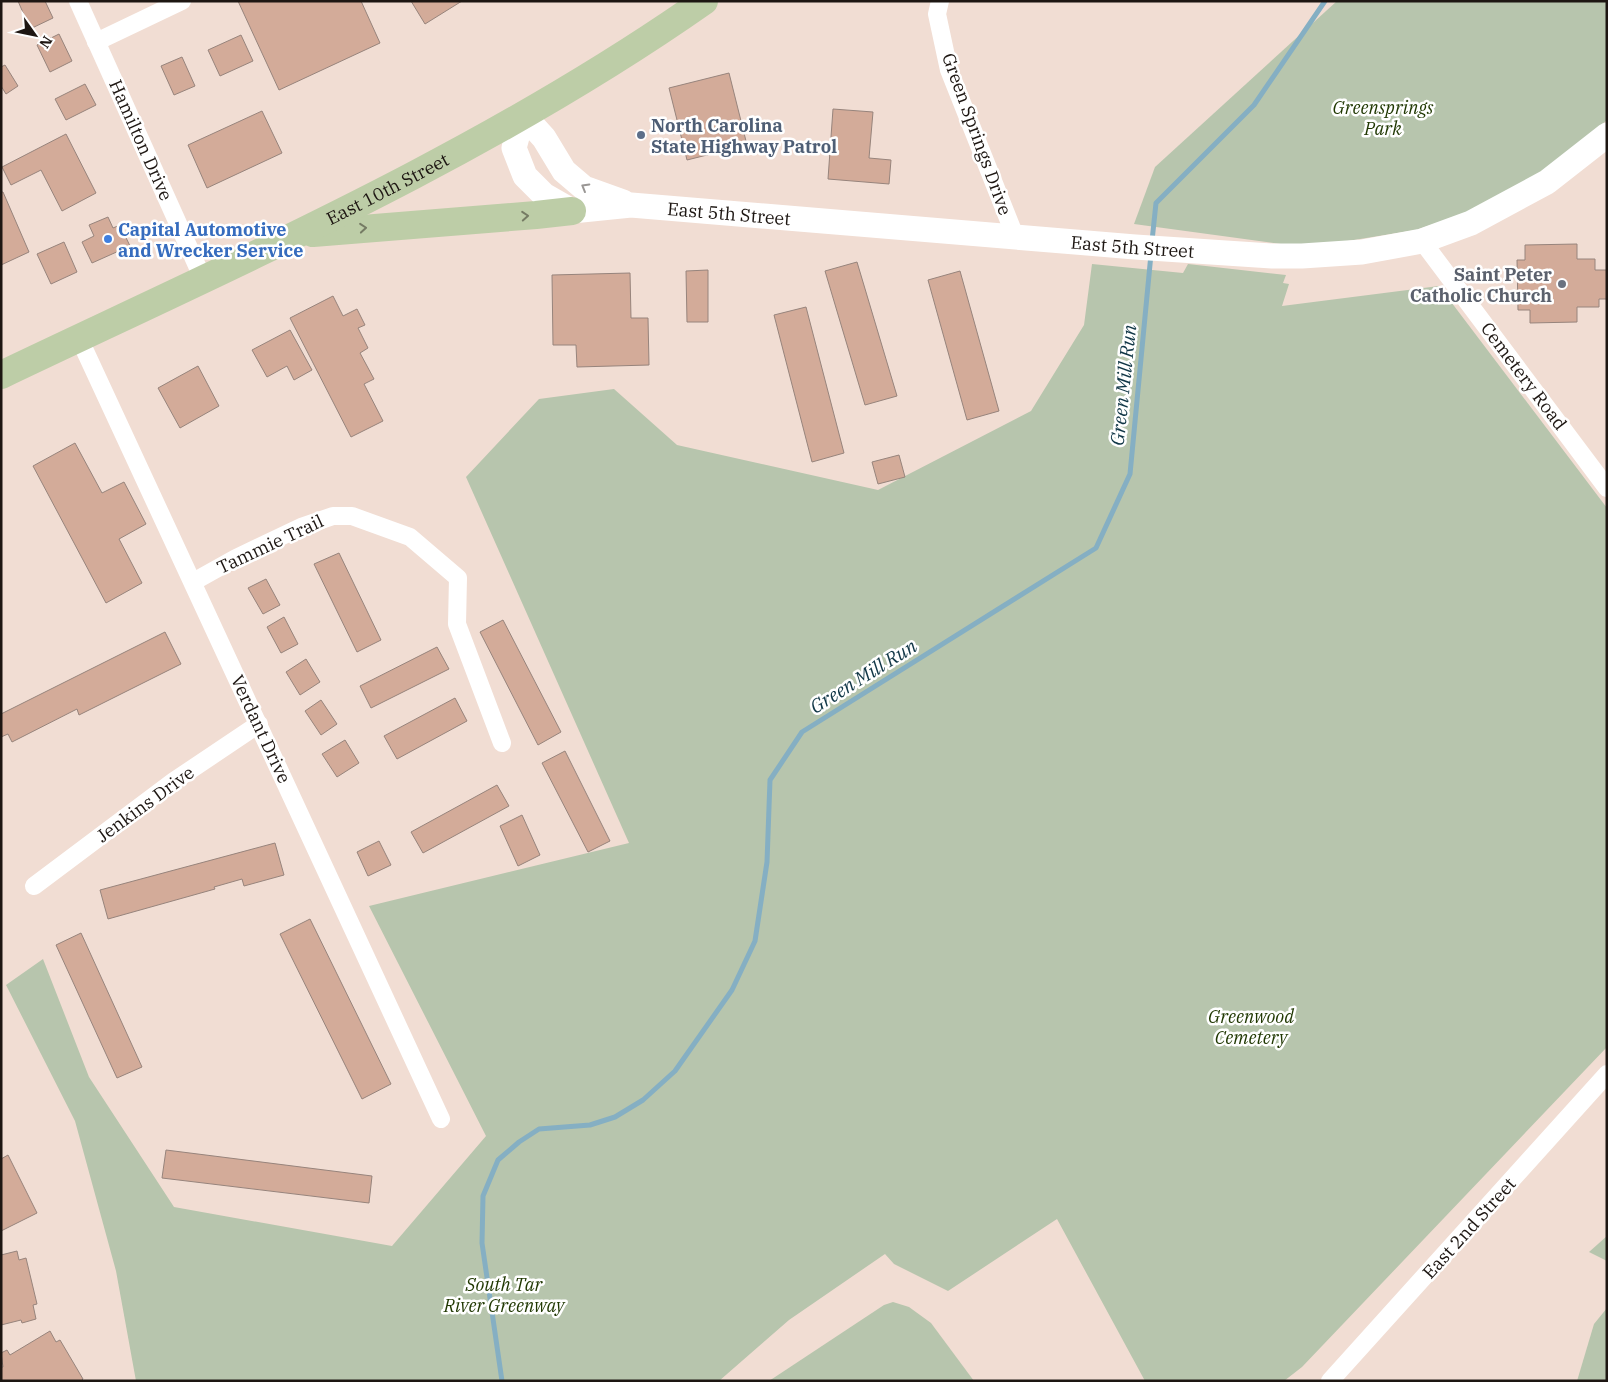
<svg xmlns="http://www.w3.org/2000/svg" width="1608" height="1382" viewBox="0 0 1608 1382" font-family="'IBM Plex Serif',serif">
<rect width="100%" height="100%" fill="#f1ddd3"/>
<!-- green -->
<g fill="#b7c5ad">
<path d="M1337,1H1607V120L1558,162L1516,189L1466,213L1416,230L1329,244H1281L1134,224L1155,167Z"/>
<path d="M1092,264L1183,273L1188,264L1286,275L1283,283L1289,284L1282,306L1439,286L1607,508V1047L1302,1367L1284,1381H1145L1057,1219L948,1291L894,1264L885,1254L789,1320L719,1381H136L116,1271L75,1121L6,985L43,959L89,1077L174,1207L392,1246L486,1136L369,906L629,843L466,477L539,399L614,389L677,445L878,490L1031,411L1084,325Z"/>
<path d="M1607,1236V1261L1589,1252Z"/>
<path d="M893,1302L909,1307L931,1323L974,1381H769L884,1305Z"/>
<path d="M1607,1308V1381H1577L1594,1324Z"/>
</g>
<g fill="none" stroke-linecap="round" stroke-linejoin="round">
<!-- stream -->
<g stroke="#85afc3" stroke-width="5">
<path d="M1152,241L1156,203L1254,105L1325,1"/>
<path d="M502,1381L482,1243L483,1196L498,1160L519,1142L539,1129L590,1125L615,1117L643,1100L675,1071L732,990L755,941L767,862L770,780L802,732L1096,548L1130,474L1151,254"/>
</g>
</g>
<!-- building -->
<g fill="#d3ab99" stroke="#97847c">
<path d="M18,1H45L53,18L30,29Z"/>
<path d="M238,1H361L380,43L279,90Z"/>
<path d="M411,1H462L425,24Z"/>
<path d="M59,34L72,61L50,72L37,45Z"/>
<path d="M241,35L253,61L220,76L208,50Z"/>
<path d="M182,57L195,86L174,95L161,66Z"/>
<path d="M5,65L18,86L6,94L1,86V67Z"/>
<path d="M729,73L747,145L687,160L669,88Z"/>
<path d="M85,84L96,105L66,120L55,99Z"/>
<path d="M833,109L873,112L869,158L891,160L889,184L828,179Z"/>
<path d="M262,111L282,153L207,188L188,145Z"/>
<path d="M66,134L96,193L62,211L41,170L11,185L2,167Z"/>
<path d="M1,192H3L29,252L1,265Z"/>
<path d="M108,217L113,228L120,225L130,246L92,263L82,242L94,236L89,225Z"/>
<path d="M64,242L77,272L51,284L37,254Z"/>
<path d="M1577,244V259H1595V270H1607V299H1599V307H1577V322L1530,323V310H1518L1517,260H1525V245Z"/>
<path d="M857,262L897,396L865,405L825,271Z"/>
<path d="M708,270V322H687L686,271Z"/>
<path d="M960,271L999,411L967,420L928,280Z"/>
<path d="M630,273L631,318H648L649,365L577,367L576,345H553L552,275Z"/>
<path d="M333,296L343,316L357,309L365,325L358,328L368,348L360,353L374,379L364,384L383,421L351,437L290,318Z"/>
<path d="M806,307L844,453L812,462L774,315Z"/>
<path d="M290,330L312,370L294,380L287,366L267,377L252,350Z"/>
<path d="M198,366L219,406L180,428L158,388Z"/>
<path d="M75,443L102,493L124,482L146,524L119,539L142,583L106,603L33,466Z"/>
<path d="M899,455L905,477L878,484L872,462Z"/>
<path d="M339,553L381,640L357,652L314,564Z"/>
<path d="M266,579L280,605L263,614L248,588Z"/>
<path d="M284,617L298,644L281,653L267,627Z"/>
<path d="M503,620L561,732L538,745L480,632Z"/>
<path d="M165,632L181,664L79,715L77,709L12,742L8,734L1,737V714Z"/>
<path d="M437,647L449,669L371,708L360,686Z"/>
<path d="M306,659L320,682L300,695L286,672Z"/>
<path d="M455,698L467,721L397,759L384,736Z"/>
<path d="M321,700L337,724L321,735L305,711Z"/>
<path d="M345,740L359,763L337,777L322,754Z"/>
<path d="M565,751L610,841L588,852L542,763Z"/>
<path d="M497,785L509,806L423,853L411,832Z"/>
<path d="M522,815L540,855L518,866L500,826Z"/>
<path d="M379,841L391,865L368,876L357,852Z"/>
<path d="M275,843L284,875L244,886L242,879L214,887L215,889L108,919L100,890Z"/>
<path d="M310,919L391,1084L362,1099L280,934Z"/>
<path d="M81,933L142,1067L117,1078L56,945Z"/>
<path d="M166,1150L372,1176L369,1203L162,1178Z"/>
<path d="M8,1155L37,1213L1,1231V1159Z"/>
<path d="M17,1251L19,1260L26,1258L37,1304L33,1305L36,1319L22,1323L21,1320L1,1325V1255Z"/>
<path d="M50,1331L56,1342L60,1340L83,1379L81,1381H1V1367H3L1,1353L7,1350L10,1355Z"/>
</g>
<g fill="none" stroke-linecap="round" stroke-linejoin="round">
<!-- minor -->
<g stroke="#fff" stroke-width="18">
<path d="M78,1L203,279"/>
<path d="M940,1L937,14L949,70L1015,236"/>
<path d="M96,42L182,1"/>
<path d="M1422,241L1607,488"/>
<path d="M79,338L441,1119"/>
<path d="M193,582L236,558L301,527L333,516H352L410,537L458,578L457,624L502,743"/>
<path d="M34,886L174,781L259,724"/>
<path d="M1330,1381L1607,1074"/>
</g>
<!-- secondary -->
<g stroke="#fff" stroke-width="25">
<path id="s1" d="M523,115L514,148L525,176L544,195L572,211L631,205L1135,247L1272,256H1302L1362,252L1422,241L1471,223L1547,182L1607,135"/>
<path d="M523,115L544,138L564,171L584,188L623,202"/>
</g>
<!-- primary -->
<g stroke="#bdcda7" stroke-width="28">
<path d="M313,233L536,215L572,211"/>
<path id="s2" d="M1,375C240,261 486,154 704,1"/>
</g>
</g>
<!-- one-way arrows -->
<defs><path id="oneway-chevron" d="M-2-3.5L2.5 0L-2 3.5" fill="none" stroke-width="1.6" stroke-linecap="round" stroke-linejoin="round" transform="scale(1.25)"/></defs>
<use stroke="#999694" href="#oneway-chevron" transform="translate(585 187) rotate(-150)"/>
<g stroke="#757b64">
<use href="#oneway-chevron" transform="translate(525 216) rotate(-4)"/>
<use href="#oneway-chevron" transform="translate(363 228) rotate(-5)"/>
</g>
<!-- markers -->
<circle fill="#5c6f8a" stroke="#fff" stroke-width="2" cx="641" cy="135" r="5"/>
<circle fill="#3f7fe0" stroke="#fff" stroke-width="2" cx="108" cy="239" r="5"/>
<circle fill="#6b7280" stroke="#fff" stroke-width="2" cx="1562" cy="284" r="5"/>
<g text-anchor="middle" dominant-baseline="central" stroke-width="5" stroke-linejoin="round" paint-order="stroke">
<!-- park labels -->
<g font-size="18" font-style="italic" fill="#1f3700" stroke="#fff">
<text x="1383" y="107">Greensprings<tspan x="1383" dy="21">Park</tspan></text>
<text x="1251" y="1016">Greenwood<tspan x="1251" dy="21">Cemetery</tspan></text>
<text x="504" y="1284">South Tar<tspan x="504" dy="21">River Greenway</tspan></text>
</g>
<!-- service labels -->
<g font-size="18" font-weight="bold" fill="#4e5e75" stroke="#fff" text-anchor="start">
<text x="651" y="125">North Carolina<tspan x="651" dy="21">State Highway Patrol</tspan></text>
</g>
<!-- street labels -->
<g font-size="18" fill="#1d1612" stroke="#fff">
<text transform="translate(977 134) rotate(70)">Green Springs Drive</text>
<text transform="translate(141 140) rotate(66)">Hamilton Drive</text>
<text stroke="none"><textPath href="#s2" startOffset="429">East 10th Street</textPath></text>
<text stroke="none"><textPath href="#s1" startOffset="281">East 5th Street</textPath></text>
<text stroke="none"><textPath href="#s1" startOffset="686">East 5th Street</textPath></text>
<text transform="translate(1524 376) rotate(53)">Cemetery Road</text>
<text transform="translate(270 544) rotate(-25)">Tammie Trail</text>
<text transform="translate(261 729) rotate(65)">Verdant Drive</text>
<text transform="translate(145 804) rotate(-36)">Jenkins Drive</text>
<text transform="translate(1469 1228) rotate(-48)">East 2nd Street</text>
</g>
<!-- shop labels -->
<g font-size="18" font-weight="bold" fill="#366cbe" stroke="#fff" text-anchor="start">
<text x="118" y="229">Capital Automotive<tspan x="118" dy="21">and Wrecker Service</tspan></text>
</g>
<!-- worship labels -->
<g font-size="18" font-weight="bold" fill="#5b616d" stroke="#fff" text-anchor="end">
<text x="1552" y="274">Saint Peter<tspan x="1552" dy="21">Catholic Church</tspan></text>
</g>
<!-- water labels -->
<g font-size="19" font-style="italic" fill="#103646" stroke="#fff">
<text transform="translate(1123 385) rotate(-84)">Green Mill Run</text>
<text transform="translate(863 676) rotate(-32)">Green Mill Run</text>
</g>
</g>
<!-- border -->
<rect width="1608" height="1382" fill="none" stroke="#1d1612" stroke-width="5"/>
<!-- north arrow -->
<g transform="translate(35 35) rotate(123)" stroke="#ffffff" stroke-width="4" paint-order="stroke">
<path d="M0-4L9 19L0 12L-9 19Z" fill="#1d1612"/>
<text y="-8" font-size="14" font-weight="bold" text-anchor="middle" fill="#1d1612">N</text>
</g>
</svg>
